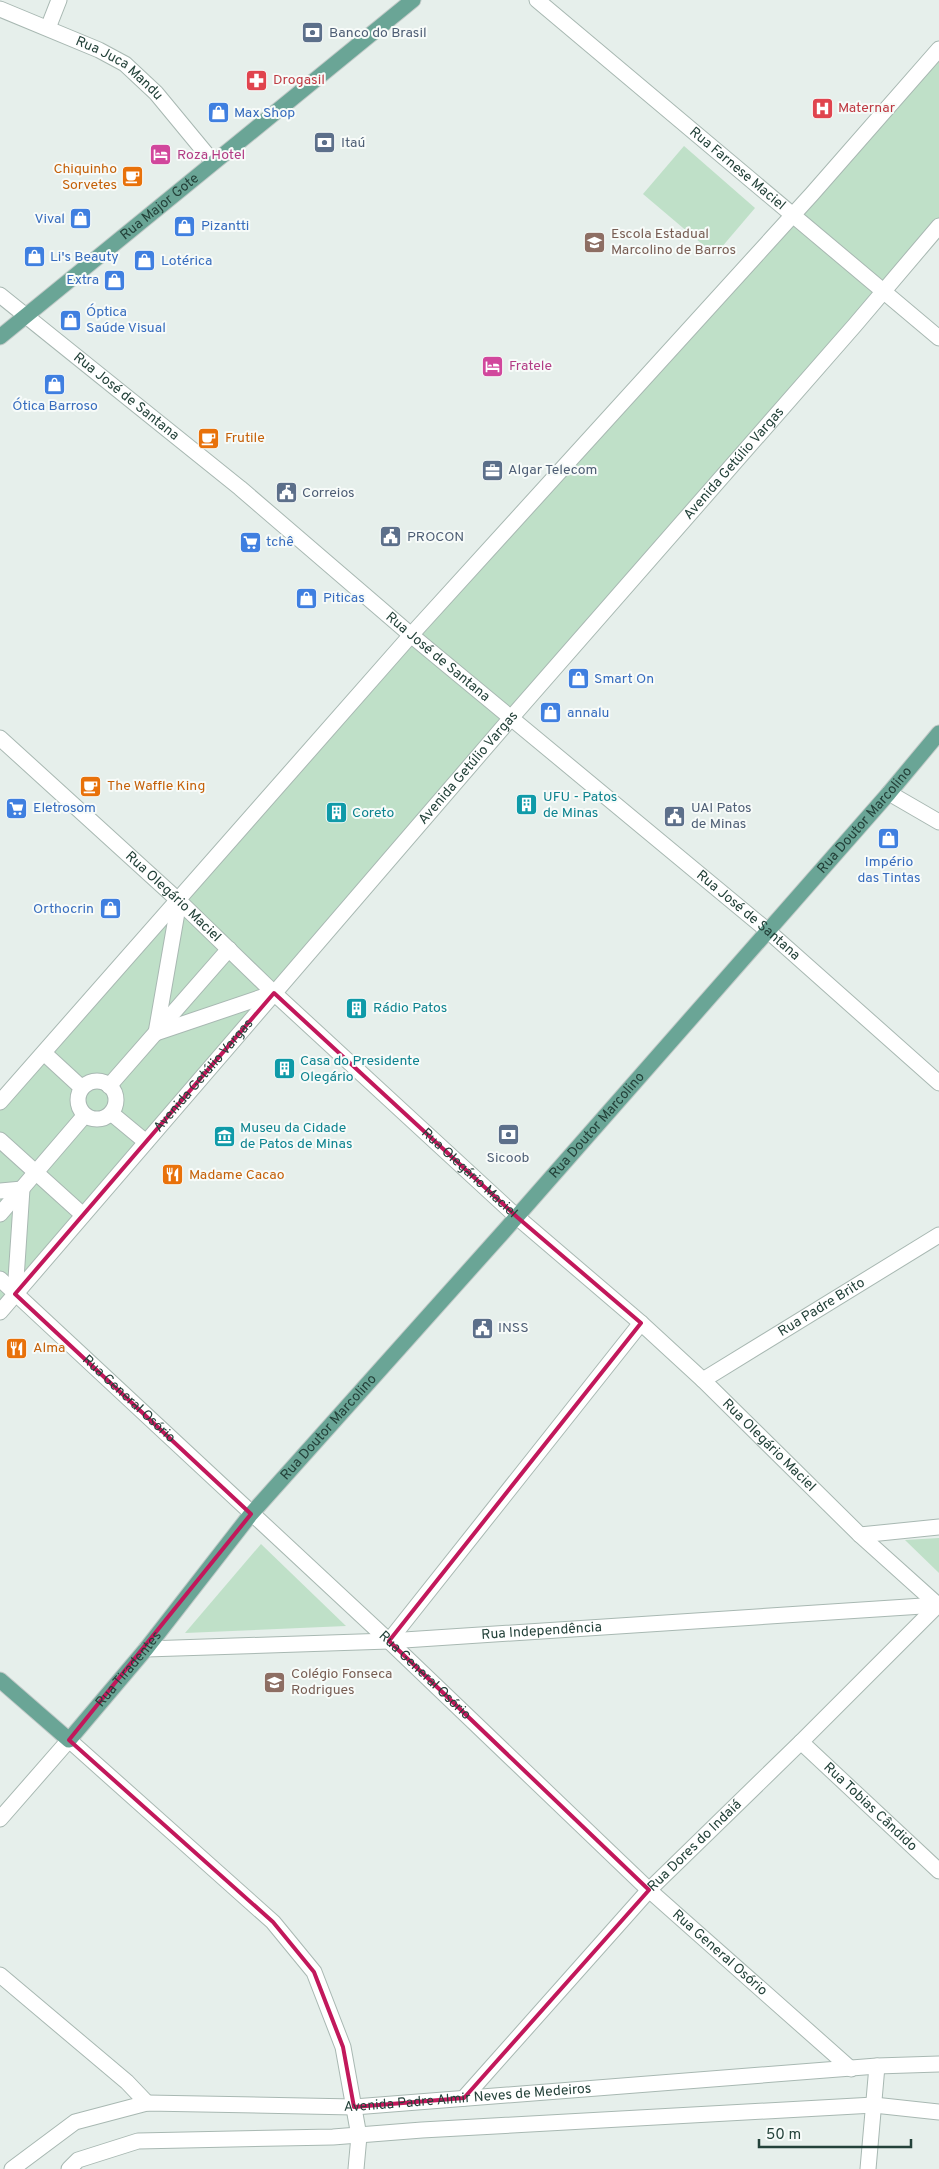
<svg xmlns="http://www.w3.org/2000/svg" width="939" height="2169" viewBox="0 0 939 2169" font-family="Overpass,sans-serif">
<rect width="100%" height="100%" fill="#e6efeb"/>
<!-- green -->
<g fill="#bfe0c8">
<path d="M939,49V226L0,1312V1102Z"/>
<path d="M684,146L755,208L715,255L643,194Z"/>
<path d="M939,1538V1573L905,1540Z"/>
<path d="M261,1544L346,1626L185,1633Z"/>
</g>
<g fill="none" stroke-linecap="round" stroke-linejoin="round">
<defs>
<g id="pedestrian">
<path d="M179,901L156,1033L274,993"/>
<path d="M44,1053L82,1088"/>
<circle cx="97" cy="1100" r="19"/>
<path d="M109,1086L229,949"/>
<path d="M111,1113L146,1142"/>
<path d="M0,1140L83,1215"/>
<path d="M0,1191L22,1189L15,1294"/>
<path d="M0,1214L85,1115"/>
</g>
<g id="minor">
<path id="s1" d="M537,0L939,338"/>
<path id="s2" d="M0,9L99,50L125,64L156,93L213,162"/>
<path d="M48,28L59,0"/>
<path id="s3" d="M0,295L240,488L411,635L768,931L939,1083"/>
<path id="s4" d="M0,738L179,901L274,993L517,1217L641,1323L703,1380L860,1535L939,1606"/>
<path d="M889,793L939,822"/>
<path id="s5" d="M0,1279L389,1641L649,1890L851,2069"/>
<path id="s6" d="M703,1380L939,1235"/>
<path d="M860,1535L939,1527"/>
<path d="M389,1641L641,1323"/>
<path id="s7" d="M146,1649L389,1641L938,1605"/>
<path d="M69,1740L273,1922L314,1972L343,2047L359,2136L356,2169"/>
<path id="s8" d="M801,1742L939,1871"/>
<path d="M0,1975L127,2082L147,2103"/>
<path id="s9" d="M464,2098L649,1890L801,1742L938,1605"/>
<path d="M868,2169L877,2066"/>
</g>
<g id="tertiary">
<path d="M0,1102L411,635L812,194L939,49"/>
<path id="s10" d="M0,1312L511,718L855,325L939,226"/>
<path d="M0,1819L69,1740"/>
<path id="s11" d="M12,2169L75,2122L147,2103L354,2107L877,2066L939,2064"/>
<path d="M69,2169L78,2160L138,2141L333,2137L422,2130L874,2105L939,2112"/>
</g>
<g id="primary">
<path id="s12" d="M0,337L413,0"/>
<path id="s13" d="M0,1680L69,1740L146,1649L251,1514L505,1230L889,793L939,733"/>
</g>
</defs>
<!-- pedestrian casing -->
<use href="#pedestrian" stroke="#a8b8b2" stroke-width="17"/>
<!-- minor casing -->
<use href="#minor" stroke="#a8b8b2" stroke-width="17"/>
<!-- tertiary casing -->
<use href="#tertiary" stroke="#a8b8b2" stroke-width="17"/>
<!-- primary casing -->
<use href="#primary" stroke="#c2cac8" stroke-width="17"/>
<!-- pedestrian -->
<use href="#pedestrian" stroke="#fff" stroke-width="15"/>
<!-- minor -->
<use href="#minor" stroke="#fff" stroke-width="15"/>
<!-- tertiary -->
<use href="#tertiary" stroke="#fff" stroke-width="15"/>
<!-- primary -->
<use href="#primary" stroke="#6aa596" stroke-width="15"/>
</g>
<!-- marked area -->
<path fill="none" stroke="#c2185b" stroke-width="4" stroke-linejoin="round" d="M274,993L517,1217L641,1323L389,1641L649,1890L464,2098L354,2107L343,2047L314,1972L273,1922L69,1740L251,1514L15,1294Z"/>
<!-- icons -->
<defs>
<symbol id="bank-square" viewBox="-11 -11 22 22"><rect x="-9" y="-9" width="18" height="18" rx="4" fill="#5c6f8a" stroke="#f7fbf9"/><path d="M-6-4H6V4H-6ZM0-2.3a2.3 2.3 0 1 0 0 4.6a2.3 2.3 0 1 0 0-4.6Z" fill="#fff"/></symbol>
<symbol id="pharmacy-square" viewBox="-11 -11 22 22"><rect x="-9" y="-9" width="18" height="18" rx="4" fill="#e0444e" stroke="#f7fbf9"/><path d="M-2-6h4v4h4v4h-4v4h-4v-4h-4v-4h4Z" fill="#fff"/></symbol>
<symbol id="hospital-square" viewBox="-11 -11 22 22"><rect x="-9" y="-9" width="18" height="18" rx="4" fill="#e0444e" stroke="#f7fbf9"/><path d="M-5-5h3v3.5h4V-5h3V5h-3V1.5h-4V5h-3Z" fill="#fff"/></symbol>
<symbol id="shop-square" viewBox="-11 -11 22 22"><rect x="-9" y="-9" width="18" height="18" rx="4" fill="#3f7fe0" stroke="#f7fbf9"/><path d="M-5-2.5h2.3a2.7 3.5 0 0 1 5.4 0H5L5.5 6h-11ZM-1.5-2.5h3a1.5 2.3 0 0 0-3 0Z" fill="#fff"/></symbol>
<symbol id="hotel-square" viewBox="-11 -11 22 22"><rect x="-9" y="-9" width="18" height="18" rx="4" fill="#d1479c" stroke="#f7fbf9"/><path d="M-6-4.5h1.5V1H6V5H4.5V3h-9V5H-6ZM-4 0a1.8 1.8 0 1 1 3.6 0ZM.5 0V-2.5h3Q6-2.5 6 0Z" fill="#fff"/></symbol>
<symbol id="cafe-square" viewBox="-11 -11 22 22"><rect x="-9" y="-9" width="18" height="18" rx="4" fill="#e8710a" stroke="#f7fbf9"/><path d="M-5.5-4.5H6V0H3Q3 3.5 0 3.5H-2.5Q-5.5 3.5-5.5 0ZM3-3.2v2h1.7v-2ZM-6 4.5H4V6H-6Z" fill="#fff"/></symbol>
<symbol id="school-square" viewBox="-11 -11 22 22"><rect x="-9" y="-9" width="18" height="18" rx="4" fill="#8d6e63" stroke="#f7fbf9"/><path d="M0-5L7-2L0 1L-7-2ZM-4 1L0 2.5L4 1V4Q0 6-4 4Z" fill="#fff"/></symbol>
<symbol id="office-square" viewBox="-11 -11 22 22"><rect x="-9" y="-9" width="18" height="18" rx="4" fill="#5c6f8a" stroke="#f7fbf9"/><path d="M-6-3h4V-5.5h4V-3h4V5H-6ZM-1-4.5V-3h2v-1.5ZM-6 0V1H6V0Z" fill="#fff"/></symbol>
<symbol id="civic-square" viewBox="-11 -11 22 22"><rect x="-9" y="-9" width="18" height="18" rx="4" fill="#5c6f8a" stroke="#f7fbf9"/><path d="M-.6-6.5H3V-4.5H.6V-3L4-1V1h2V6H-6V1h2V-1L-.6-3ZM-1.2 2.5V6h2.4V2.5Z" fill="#fff"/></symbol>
<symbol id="supermarket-square" viewBox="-11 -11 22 22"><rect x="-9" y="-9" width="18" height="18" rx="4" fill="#3f7fe0" stroke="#f7fbf9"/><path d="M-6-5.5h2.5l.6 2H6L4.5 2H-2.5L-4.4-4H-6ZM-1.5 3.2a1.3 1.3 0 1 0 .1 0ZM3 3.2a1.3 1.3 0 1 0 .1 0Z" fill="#fff"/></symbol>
<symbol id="building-square" viewBox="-11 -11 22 22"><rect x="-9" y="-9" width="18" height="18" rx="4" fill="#0f9aa8" stroke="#f7fbf9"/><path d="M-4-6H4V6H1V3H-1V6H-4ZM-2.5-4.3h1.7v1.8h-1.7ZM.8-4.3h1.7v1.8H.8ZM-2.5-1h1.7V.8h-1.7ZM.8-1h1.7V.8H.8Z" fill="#fff"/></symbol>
<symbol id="museum-square" viewBox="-11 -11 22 22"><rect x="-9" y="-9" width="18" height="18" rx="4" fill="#0f9aa8" stroke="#f7fbf9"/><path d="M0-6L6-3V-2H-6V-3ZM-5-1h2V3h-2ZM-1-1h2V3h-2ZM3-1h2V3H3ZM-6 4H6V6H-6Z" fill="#fff"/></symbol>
<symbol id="restaurant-square" viewBox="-11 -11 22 22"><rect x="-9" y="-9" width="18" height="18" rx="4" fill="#e8710a" stroke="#f7fbf9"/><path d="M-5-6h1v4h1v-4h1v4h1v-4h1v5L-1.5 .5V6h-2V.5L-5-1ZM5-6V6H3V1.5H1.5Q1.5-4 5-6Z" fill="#fff"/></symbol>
</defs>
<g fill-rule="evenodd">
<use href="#bank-square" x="300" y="20" width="25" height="25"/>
<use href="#pharmacy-square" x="244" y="68" width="25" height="25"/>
<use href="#hospital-square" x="810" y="96" width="25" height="25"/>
<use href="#shop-square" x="206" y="100" width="25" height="25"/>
<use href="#bank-square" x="312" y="130" width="25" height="25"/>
<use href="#hotel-square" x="148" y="142" width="25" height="25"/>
<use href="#cafe-square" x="120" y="164" width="25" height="25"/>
<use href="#shop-square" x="68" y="206" width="25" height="25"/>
<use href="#shop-square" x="172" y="214" width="25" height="25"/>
<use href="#school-square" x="582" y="230" width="25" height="25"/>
<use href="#shop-square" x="22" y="244" width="25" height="25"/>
<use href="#shop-square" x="132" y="248" width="25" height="25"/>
<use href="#shop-square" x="102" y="268" width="25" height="25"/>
<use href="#shop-square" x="58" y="308" width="25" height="25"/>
<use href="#hotel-square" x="480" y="354" width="25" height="25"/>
<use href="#shop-square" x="42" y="372" width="25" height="25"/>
<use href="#cafe-square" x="196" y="426" width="25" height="25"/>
<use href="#office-square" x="480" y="458" width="25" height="25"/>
<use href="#civic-square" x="274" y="480" width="25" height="25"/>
<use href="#civic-square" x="378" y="524" width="25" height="25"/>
<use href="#supermarket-square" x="238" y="530" width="25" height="25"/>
<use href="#shop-square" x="294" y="586" width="25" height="25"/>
<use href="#shop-square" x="566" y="666" width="25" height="25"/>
<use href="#shop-square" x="538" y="700" width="25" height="25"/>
<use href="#cafe-square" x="78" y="774" width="25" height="25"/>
<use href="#building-square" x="514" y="792" width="25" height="25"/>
<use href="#supermarket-square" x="4" y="796" width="25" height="25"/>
<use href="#building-square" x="324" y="800" width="25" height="25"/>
<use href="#civic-square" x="662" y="804" width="25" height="25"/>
<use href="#shop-square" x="876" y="826" width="25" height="25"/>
<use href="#shop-square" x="98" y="896" width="25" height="25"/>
<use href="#building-square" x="344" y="996" width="25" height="25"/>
<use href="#building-square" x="272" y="1056" width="25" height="25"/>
<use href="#bank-square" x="496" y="1122" width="25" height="25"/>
<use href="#museum-square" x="212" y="1124" width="25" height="25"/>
<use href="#restaurant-square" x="160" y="1162" width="25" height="25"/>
<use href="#civic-square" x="470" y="1316" width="25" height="25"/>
<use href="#restaurant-square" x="4" y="1336" width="25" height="25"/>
<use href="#school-square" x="262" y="1670" width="25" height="25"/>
</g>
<g text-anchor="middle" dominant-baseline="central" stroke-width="4" stroke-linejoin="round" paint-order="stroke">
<!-- service labels -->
<g font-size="14" fill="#4e5e75" stroke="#f7fbf9" text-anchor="start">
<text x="329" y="33">Banco do Brasil</text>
<text x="341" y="143">Itaú</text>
<text x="508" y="470">Algar Telecom</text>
<text x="302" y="493">Correios</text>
<text x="407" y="537">PROCON</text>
<text x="691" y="808">UAI Patos<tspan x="691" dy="16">de Minas</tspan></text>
<text x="508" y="1158" text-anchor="middle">Sicoob</text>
<text x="498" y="1328">INSS</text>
</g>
<!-- street labels -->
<g font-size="14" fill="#24423a" stroke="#f7fbf9">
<text stroke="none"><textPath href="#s2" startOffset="134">Rua Juca Mandu</textPath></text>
<text stroke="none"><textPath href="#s1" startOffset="262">Rua Farnese Maciel</textPath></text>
<text stroke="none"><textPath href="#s12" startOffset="206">Rua Major Gote</textPath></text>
<text stroke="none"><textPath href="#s3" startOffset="162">Rua José de Santana</textPath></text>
<text stroke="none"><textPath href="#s10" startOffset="1122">Avenida Getúlio Vargas</textPath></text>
<text stroke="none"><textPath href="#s3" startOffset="568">Rua José de Santana</textPath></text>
<text stroke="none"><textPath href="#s10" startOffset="718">Avenida Getúlio Vargas</textPath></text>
<text stroke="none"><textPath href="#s13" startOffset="1308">Rua Doutor Marcolino</textPath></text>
<text stroke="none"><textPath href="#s4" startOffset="235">Rua Olegário Maciel</textPath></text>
<text stroke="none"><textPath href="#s3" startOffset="972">Rua José de Santana</textPath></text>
<text stroke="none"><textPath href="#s10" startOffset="312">Avenida Getúlio Vargas</textPath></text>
<text stroke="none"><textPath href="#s13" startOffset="902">Rua Doutor Marcolino</textPath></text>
<text stroke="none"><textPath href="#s4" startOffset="640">Rua Olegário Maciel</textPath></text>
<text stroke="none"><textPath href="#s6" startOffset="139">Rua Padre Brito</textPath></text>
<text stroke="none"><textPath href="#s5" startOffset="176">Rua General Osório</textPath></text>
<text stroke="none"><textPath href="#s13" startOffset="498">Rua Doutor Marcolino</textPath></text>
<text stroke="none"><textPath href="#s4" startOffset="1045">Rua Olegário Maciel</textPath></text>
<text stroke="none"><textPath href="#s7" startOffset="396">Rua Independência</textPath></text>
<text stroke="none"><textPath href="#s13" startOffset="184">Rua Tiradentes</textPath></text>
<text stroke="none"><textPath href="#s5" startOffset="581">Rua General Osório</textPath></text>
<text stroke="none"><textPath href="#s8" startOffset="95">Rua Tobias Cândido</textPath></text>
<text stroke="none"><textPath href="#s9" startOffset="342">Rua Dores do Indaiá</textPath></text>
<text stroke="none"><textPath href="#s5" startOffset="986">Rua General Osório</textPath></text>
<text stroke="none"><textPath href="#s11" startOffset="474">Avenida Padre Almir Neves de Medeiros</textPath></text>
</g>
<!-- health labels -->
<g font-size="14" fill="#be3a42" stroke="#f7fbf9" text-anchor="start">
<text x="273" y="80">Drogasil</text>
<text x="838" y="108">Maternar</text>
</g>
<!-- shop labels -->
<g font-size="14" fill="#366cbe" stroke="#f7fbf9" text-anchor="start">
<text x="234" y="113">Max Shop</text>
<text x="65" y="219" text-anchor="end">Vival</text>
<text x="201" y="226">Pizantti</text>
<text x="50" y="257">Li's Beauty</text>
<text x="161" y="261">Lotérica</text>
<text x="99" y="280" text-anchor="end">Extra</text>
<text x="86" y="312">Óptica<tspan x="86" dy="16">Saúde Visual</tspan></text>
<text x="55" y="406" text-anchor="middle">Ótica Barroso</text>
<text x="266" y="542">tchê</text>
<text x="323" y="598">Piticas</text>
<text x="594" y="679">Smart On</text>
<text x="567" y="713">annalu</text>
<text x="33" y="808">Eletrosom</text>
<text x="889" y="862" text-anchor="middle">Império<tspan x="889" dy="16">das Tintas</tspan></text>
<text x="94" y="909" text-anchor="end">Orthocrin</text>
</g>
<!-- hotel labels -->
<g font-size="14" fill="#b23c85" stroke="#f7fbf9" text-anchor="start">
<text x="177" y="155">Roza Hotel</text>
<text x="509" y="366">Fratele</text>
</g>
<!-- food labels -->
<g font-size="14" fill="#c56008" stroke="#f7fbf9" text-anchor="start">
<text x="117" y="169" text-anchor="end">Chiquinho<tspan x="117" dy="16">Sorvetes</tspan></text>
<text x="225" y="438">Frutile</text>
<text x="107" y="786">The Waffle King</text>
<text x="189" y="1175">Madame Cacao</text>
<text x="33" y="1348">Alma</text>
</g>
<!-- education labels -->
<g font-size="14" fill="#785e54" stroke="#f7fbf9" text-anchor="start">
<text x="611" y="234">Escola Estadual<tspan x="611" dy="16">Marcolino de Barros</tspan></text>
<text x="291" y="1674">Colégio Fonseca<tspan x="291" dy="16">Rodrigues</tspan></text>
</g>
<!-- culture labels -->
<g font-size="14" fill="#0d838f" stroke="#f7fbf9" text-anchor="start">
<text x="543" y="797">UFU - Patos<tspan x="543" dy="16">de Minas</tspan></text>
<text x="352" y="813">Coreto</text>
<text x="373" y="1008">Rádio Patos</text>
<text x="300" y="1061">Casa do Presidente<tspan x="300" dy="16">Olegário</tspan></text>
<text x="240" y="1128">Museu da Cidade<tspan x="240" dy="16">de Patos de Minas</tspan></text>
</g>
</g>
<!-- scale -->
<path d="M759 2139v8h152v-8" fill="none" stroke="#24423a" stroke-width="2.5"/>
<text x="766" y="2139" font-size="15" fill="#24423a" stroke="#f7fbf9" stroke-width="4" paint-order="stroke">50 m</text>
</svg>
